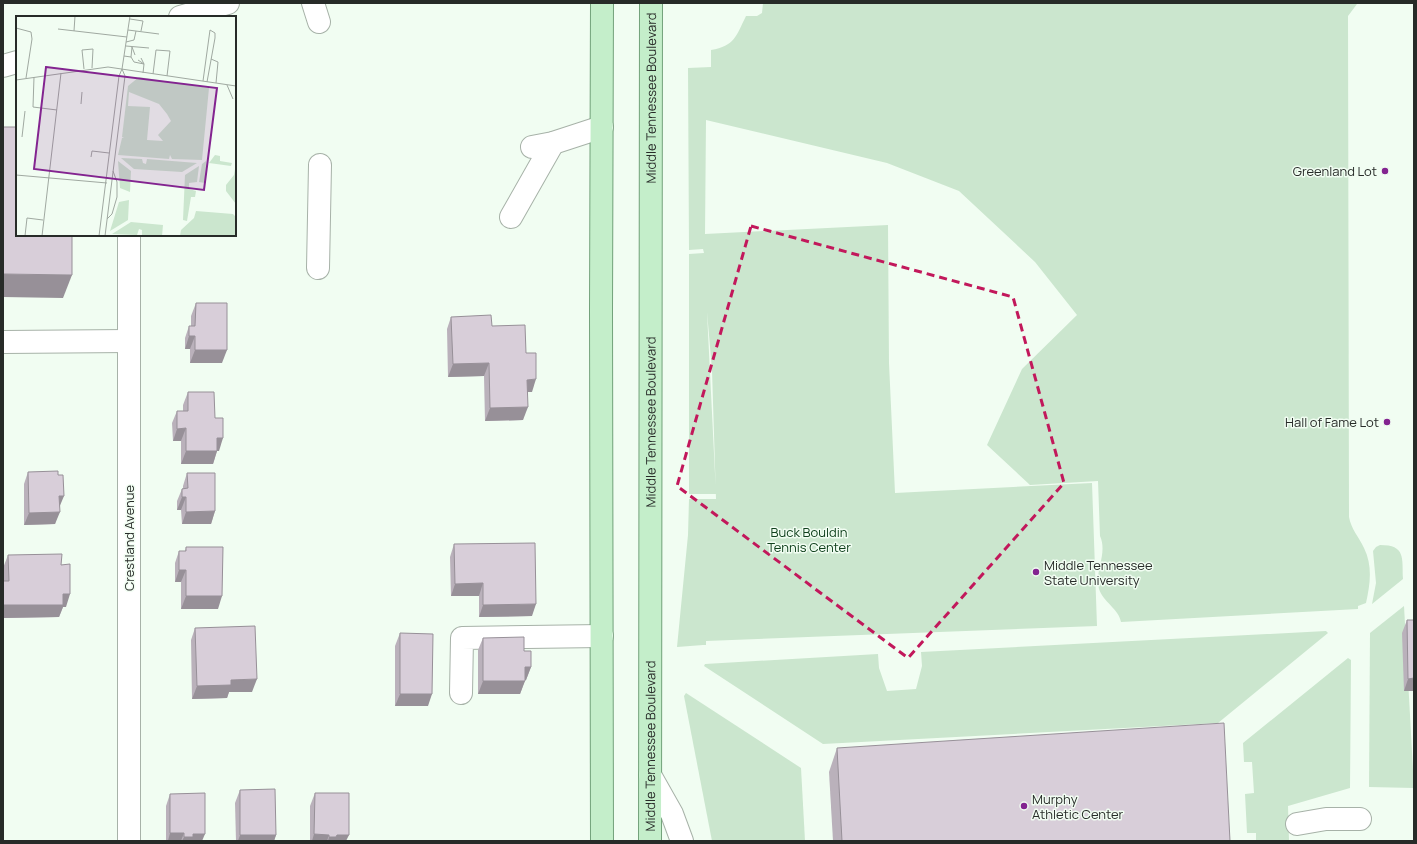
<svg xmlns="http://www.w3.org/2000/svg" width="1417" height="844" viewBox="0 0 1417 844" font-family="Manrope,sans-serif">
<rect width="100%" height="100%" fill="#f1fdf2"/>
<!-- green -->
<g fill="#cbe6ce">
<path d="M763,3L1357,4L1348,16L1349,517C1351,529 1359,537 1364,548C1373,566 1370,585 1366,603L1358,606V609L1121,622C1119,609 1103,602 1099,589C1094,571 1108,554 1100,536L1098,481L1030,485L987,445L1022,369L1077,315L1035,262L959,191L887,163L706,120L705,234L888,225L889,363L895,493L1092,483L1097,626L706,641V645H703L677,647L688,535L689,499H716L712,370L707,312L716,494H689V254L704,253L703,249L689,250L688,68L711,67V50C735,46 736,36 746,16H757L762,13Z"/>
<path d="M1380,545C1406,545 1402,558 1403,579L1372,604L1376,583L1373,551L1376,547Z"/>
<path d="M1404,606L1414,788L1369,787L1370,633Z"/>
<path d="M1326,631L1328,633L1218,723L823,744L704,666L705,664L878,654L879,668L887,691L916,689L922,666L921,652Z"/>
<path d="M1348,658L1351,660L1350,788L1288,806L1289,841H1256V833H1247L1245,794L1254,793L1252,762H1244L1243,743Z"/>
<path d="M686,693L801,768L805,841H712L684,696Z"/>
</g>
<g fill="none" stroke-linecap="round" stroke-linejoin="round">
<defs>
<g id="minor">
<path d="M313,3L319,22"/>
<path d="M180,17L228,3"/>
<path d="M3,66L17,62"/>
<path d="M532,147L553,143L602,127"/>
<path d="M511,217L553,143"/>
<path d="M318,268L320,165"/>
<path d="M3,342L129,341"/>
<path d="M461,693L462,638L602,636"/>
<path d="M650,775L672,814L682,841"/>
<path d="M1297,824L1326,819H1360"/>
<path d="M129,841V235"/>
</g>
<g id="major">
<path d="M602,841L601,311L602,3"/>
<path id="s1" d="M650,841L651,3"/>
</g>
</defs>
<!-- minor casing -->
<use href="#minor" stroke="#a7b2a8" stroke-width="24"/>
<!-- major casing -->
<use href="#major" stroke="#73a27b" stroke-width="24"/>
<!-- minor -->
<use href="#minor" stroke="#fff" stroke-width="22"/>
<!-- major -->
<use href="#major" stroke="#c4eeca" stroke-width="22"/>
</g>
<!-- wall -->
<g fill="#bab1bb">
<path d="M196,303L222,363H190V349H185V338L189,326H191V316Z"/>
<path d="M451,317L492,326L526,353L532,392H527L523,420L485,421L484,376L448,377L447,329Z"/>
<path d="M188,392L215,418L219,451H217L213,464H181V441H173L172,423L177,411H183V405Z"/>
<path d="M28,472L59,507L55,524L24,525V484Z"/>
<path d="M187,473L215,511L211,524H182L181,510H177V501L182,489L183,488V486Z"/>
<path d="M454,544L532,616L479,617V596H451L450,557Z"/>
<path d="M186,547L218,609H181V582H175V563L179,551H185Z"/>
<path d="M8,555L61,565L66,607H63L59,617L3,618V568Z"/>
<path d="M1407,620H1414V691H1404L1402,633Z"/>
<path d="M195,628L252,692H229L227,698L192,699L191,640Z"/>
<path d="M400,633L428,706H395V646Z"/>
<path d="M483,638L524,651L531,667L526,680H525L520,694H478V650Z"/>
<path d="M837,748L1230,841H833L829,772Z"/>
<path d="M240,790L276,835L274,841H236L235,803Z"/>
<path d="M315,793L346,841H310V806Z"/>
<path d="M170,794L202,841H166V806Z"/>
</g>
<!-- shaded-wall -->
<g fill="#979098">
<path d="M3,274L72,275L63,298L3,297Z"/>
<path d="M189,336H195L190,349H185Z"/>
<path d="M195,350H227L222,363H190Z"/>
<path d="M489,363L484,376L448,377L453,364Z"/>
<path d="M536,379L532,392H522L527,380Z"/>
<path d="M528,407L523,420L485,421L490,408Z"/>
<path d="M186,428L181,441H173L177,429Z"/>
<path d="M217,438H223L219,451H213Z"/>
<path d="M186,451H217L213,464H181Z"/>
<path d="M59,496H64L59,508Z"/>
<path d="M182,497H186L181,510H177Z"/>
<path d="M215,511L211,524H182L186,512Z"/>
<path d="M60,512L55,524L24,525L29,513Z"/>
<path d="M179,570H186L181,582H175Z"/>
<path d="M483,583L479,596H451L455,584Z"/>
<path d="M63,594H70L66,607H63L59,617L3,618V605Z"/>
<path d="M186,596H222L218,609H181Z"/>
<path d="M536,604L532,616L479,617L483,605Z"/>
<path d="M525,667H531L526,680H520Z"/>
<path d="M1414,678V691H1404L1408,679Z"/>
<path d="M257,679L252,692H229L227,698L192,699L197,686L231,680Z"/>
<path d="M483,681H525L520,694H478Z"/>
<path d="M400,694H432L428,706H395Z"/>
<path d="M170,833H184L181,841H168Z"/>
<path d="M193,834H205L202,841H182L184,837Z"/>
<path d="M314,834L329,835L327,841H312Z"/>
<path d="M240,835H276L274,841H238Z"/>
<path d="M337,835H349L346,841H328L329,837Z"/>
</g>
<!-- building -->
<g fill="#d8ced9" stroke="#979098">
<path d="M3,127H17V235H72V275L3,274Z"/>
<path d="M196,303H227V350H195V336H189V326H195Z"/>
<path d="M491,315L492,326L525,325L526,353H536V379L527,380L528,407L490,408L489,363L453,364L451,317Z"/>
<path d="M188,392H214L215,418H223V438H217V451H186V428L177,429V411H188Z"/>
<path d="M58,471V475H63L64,496H59L60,512L29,513L28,472Z"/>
<path d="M187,473H215V511L186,512V497H182V489L188,488Z"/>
<path d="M535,543L536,604L483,605V583L455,584L454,544Z"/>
<path d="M186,547H223L222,596H186V570H179V551H186Z"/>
<path d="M62,554L61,565L70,564V594H63V605H3V581H9L8,555Z"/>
<path d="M1407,620H1414V678L1408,679Z"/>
<path d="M255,626L257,679L231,680V685L197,686L195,628Z"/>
<path d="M400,633L433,634L432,694H400Z"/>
<path d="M524,637V651H531V667H525V681H483V638Z"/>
<path d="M1224,723L1230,841H842L837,748Z"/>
<path d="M275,789L276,835H240V790Z"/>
<path d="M205,793V834H193V837H184V833H170V794Z"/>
<path d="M315,793H349V835H337L336,837H329V835L314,834Z"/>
</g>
<!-- marked area -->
<path fill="none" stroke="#c2185b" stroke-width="3" stroke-dasharray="8 5" stroke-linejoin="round" d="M751,226L1013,297L1064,483L908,658L677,486Z"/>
<!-- markers -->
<g fill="#832490" stroke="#f1fdf2" stroke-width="1.5">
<circle cx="1385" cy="171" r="4"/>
<circle cx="1387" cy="422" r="4"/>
<circle cx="1036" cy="572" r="4"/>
<circle cx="1024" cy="806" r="4"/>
</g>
<g text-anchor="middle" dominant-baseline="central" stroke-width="3" stroke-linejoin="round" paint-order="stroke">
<!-- street labels -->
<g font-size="13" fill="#272b28" stroke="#f1fdf2">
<text stroke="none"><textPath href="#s1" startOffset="743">Middle Tennessee Boulevard</textPath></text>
<text stroke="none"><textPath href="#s1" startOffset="419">Middle Tennessee Boulevard</textPath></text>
<text transform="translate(129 538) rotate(-90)">Crestland Avenue</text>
<text stroke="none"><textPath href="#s1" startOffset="95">Middle Tennessee Boulevard</textPath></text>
</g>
<!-- poi labels -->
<g font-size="13" fill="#272b28" stroke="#f1fdf2" text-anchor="end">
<text x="1377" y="171">Greenland Lot</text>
<text x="1379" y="422">Hall of Fame Lot</text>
<text x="1044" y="565" text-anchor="start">Middle Tennessee<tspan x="1044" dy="15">State University</tspan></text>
<text x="1032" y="799" text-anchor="start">Murphy<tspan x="1032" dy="15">Athletic Center</tspan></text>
</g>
<!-- park labels -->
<g font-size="13" fill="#0f401c" stroke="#f1fdf2">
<text x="809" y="532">Buck Bouldin<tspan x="809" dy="15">Tennis Center</tspan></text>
</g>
</g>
<!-- overview -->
<g transform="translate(16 16)">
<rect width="220" height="220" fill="#f1fdf2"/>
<path d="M123,61L193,72L186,144L156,143L154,139L153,143L102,139L106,122L108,121H106L112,70ZM113,76L143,88L151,98L155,105L142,119L147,125L131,124L134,91L112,90ZM199,139L204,140V145L216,147L215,150L193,147ZM105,142L126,143L127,147L130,148L131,143L181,147L166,156L118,153ZM102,145L115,155L114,176L104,172ZM190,145L189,167L183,166L186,148ZM220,147V188L210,175V169L218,159ZM183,150L181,166L173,167V173L180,175L179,181H175L171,205L167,204L169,159ZM113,184L112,204L94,215L103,186ZM180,195L217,198L220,201V220H164L165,214L178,202ZM115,206L147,209L146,220H126V214L123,213L121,219L96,218Z" fill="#cbe6ce" fill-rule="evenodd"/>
<path fill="none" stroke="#a0a9a1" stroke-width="1" d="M114,3L127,5L125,15M0,12L15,16L16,23L10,62M42,13L111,21M112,14L143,18M58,15L59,0M110,26L118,24L120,15M110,30L133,32M108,40L115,41L118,46L128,48L127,57M115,41L116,31L119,39M195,43L202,46L200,67M122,44L128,48L125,42M68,53L66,34L77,33L76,52M137,58L140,34L154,35L151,60M18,61L17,91L41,94M0,64L92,51L220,70M187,65L194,14M191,66L199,22V17L194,14M211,69L217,83M65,88L66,76M6,121L9,95M75,141L76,135L93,137M0,159L91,167M91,203L96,198L101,181V166L97,155M9,220L11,202L27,204M26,220L45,57M83,220L103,60L106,53L114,0M89,220L109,60L106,53"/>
<path fill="#832490" fill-opacity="0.15" stroke="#832490" stroke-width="2" d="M30,51L201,72L188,174L18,153Z"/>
<rect width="220" height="220" fill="none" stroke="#272b28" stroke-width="2"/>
</g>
<!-- border -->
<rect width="1417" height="844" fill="none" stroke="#272b28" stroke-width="8"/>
</svg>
